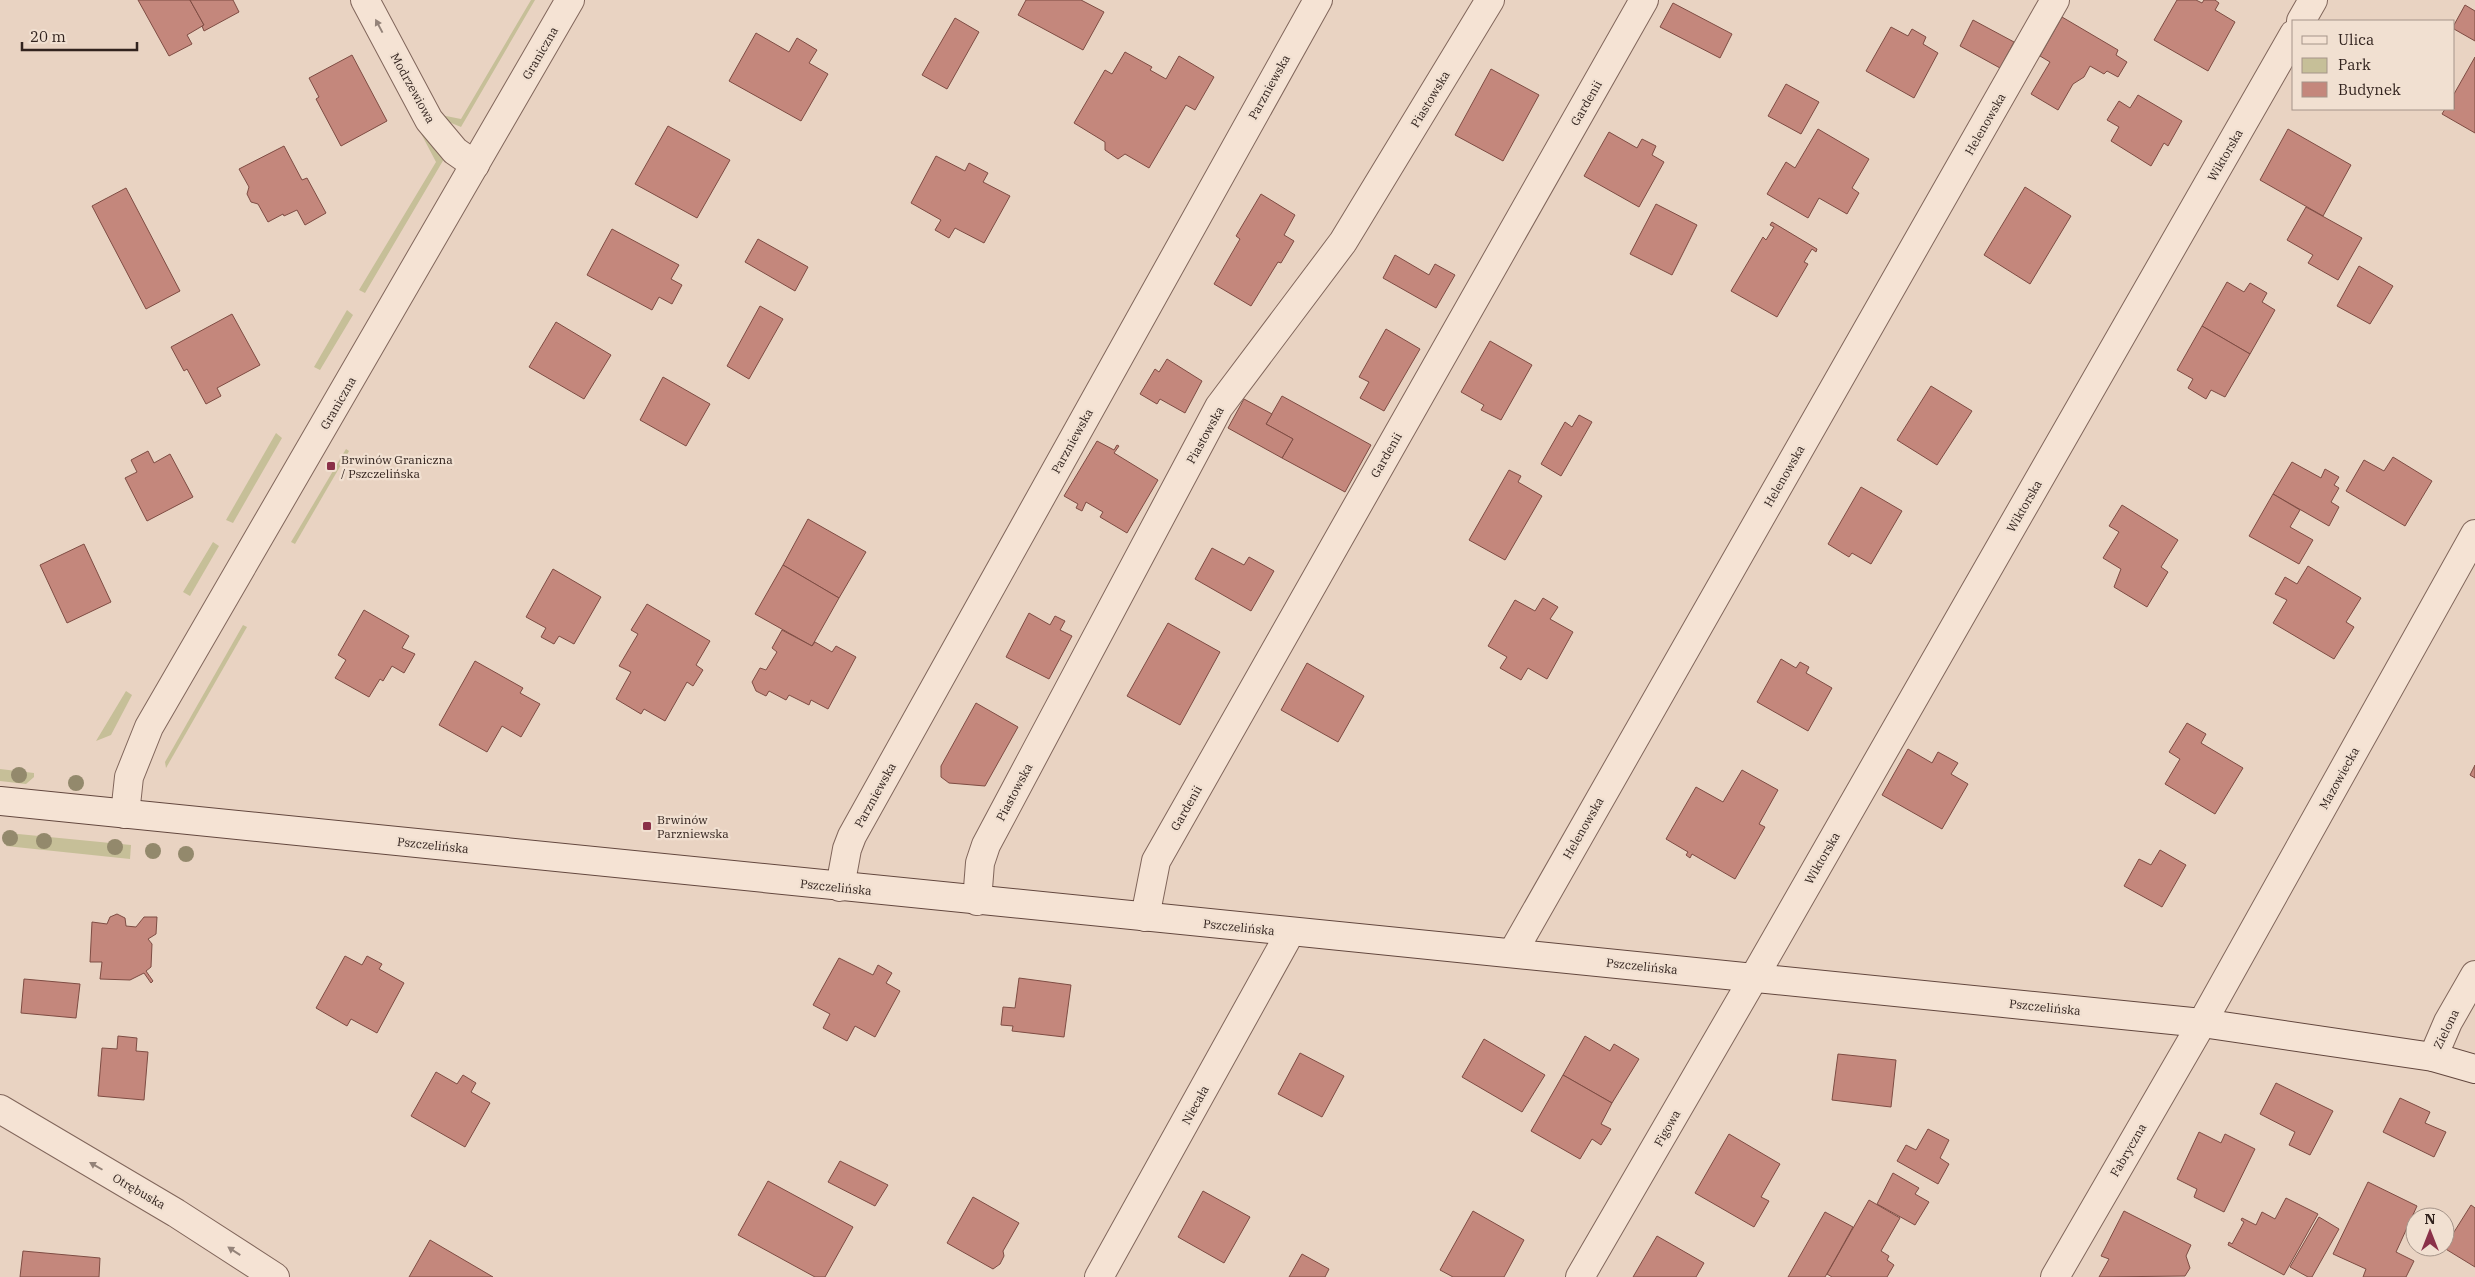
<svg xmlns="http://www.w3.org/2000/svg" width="2475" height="1277" viewBox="0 0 2475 1277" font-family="'IBM Plex Serif',serif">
<rect width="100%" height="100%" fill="#e9d3c2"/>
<!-- green -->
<g fill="#c6bf98">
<path d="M531,0H535L461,127L444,120L441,115L461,119Z"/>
<path d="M393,80L444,159L365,293L359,290L436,162Z"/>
<path d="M347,310L353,315L320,370L314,367Z"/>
<path d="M276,433L282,438L233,523L226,520Z"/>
<path d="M346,449L349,451L295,544L291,542Z"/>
<path d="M213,542L219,546L190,596L183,592Z"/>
<path d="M243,625L247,627L166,768L165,762Z"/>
<path d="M126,691L132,695L111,735L96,741Z"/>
<path d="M0,769L34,773V777L26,784L0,781Z"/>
<path d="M8,833L131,845L130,859L6,846Z"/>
</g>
<!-- building -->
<g fill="#c4877c" stroke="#7e4c43">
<path d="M138,0H190L204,25L187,35L192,44L169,56Z"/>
<path d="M190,0H233L239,12L204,31L202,26L204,25Z"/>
<path d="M1026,0H1081L1104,12L1083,50L1018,15Z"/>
<path d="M2177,0H2196L2202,3L2204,0H2215L2219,3L2215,10L2235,22L2208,71L2154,40Z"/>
<path d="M1673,3L1732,34L1720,58L1660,27Z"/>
<path d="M2465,5L2475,11V41L2454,29V25Z"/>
<path d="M2062,17L2118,50L2116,55L2127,62L2118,77L2107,71L2104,74L2090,66L2084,77L2073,84L2058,110L2031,94L2050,62L2040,56Z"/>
<path d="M955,18L979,32L947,89L922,75Z"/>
<path d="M1973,20L2014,42L2000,68L1960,46Z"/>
<path d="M1891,27L1908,36L1912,29L1926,37L1923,44L1938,53L1914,98L1866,71Z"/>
<path d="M756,33L789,52L797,38L817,50L809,63L828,74L801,121L729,81Z"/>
<path d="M1125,52L1152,67L1150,70L1166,79L1179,56L1214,77L1195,110L1186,105L1149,168L1125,154L1118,159L1105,150V142L1074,123L1105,70L1112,74Z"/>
<path d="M352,55L387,121L341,146L316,99L319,97L309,78Z"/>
<path d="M2475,57V133L2442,114L2445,109H2454V94Z"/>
<path d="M1491,69L1539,95L1503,161L1455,135Z"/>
<path d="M1786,84L1819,102L1801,134L1768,116Z"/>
<path d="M2138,95L2182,121L2168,146L2164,143L2151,166L2111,141L2119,127L2107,120L2119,101L2130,108Z"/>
<path d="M668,126L730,160L697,218L635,184Z"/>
<path d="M1818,129L1869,159L1852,188L1859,193L1847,214L1819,198L1808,218L1767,194L1786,162L1795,168Z"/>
<path d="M2288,129L2351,165L2323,216L2260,180Z"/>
<path d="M1609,132L1637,148L1642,139L1656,146L1652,155L1664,162L1639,207L1584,176Z"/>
<path d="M284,146L302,180L307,178L326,213L305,225L297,210L284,216L283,214L268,222L258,204L251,202L247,194L249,187L239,169Z"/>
<path d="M936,156L965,171L969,163L988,173L983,182L1010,196L984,243L955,228L949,238L935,230L941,220L911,203Z"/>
<path d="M2025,187L2071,216L2030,284L1984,255Z"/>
<path d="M126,188L180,291L146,309L92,206Z"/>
<path d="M1261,194L1295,215L1284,235L1294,241L1281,263L1278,262L1251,306L1214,284L1240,239L1236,236Z"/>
<path d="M1656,204L1697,225L1672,275L1630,254Z"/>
<path d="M2306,207L2362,238L2338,280L2308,263L2313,255L2287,240Z"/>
<path d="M1772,222L1817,249L1816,252L1812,249L1804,262L1808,264L1777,317L1731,291L1763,237L1766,240L1774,227L1770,225Z"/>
<path d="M612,229L679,265L671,279L682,285L672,304L659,297L652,310L587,275Z"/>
<path d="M758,239L808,267L795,291L745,262Z"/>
<path d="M1395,255L1429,275L1435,264L1455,275L1436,308L1383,278Z"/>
<path d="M2359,266L2393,286L2370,324L2337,306Z"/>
<path d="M2227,282L2244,292L2250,283L2267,293L2262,302L2275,310L2250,354L2202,326Z"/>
<path d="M760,306L783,319L749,379L727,366Z"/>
<path d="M232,314L260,365L217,388L221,396L206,404L187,369L184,371L171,347Z"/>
<path d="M556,322L611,355L584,399L529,367Z"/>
<path d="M2202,326L2250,354L2225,397L2211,390L2206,399L2188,388L2193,379L2177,370Z"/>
<path d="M1386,329L1420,349L1384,411L1360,398L1369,382L1359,377Z"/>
<path d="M1490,341L1532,365L1501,420L1481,410L1484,405L1461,392Z"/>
<path d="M1167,359L1202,381L1185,413L1160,399L1157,404L1140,394L1155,369L1159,372Z"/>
<path d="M663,377L710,404L686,446L640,420Z"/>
<path d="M1931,386L1972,411L1937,465L1897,440Z"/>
<path d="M1282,396L1371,445L1345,492L1282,458L1293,439L1266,424Z"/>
<path d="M1244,399L1272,414L1266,424L1293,439L1282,458L1228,428Z"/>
<path d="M1579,415L1592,422L1561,476L1541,464L1565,422L1572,427Z"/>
<path d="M1097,441L1114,450L1117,445L1119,446L1114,453L1158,480L1127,533L1100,517L1103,512L1086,502L1082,511L1076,508L1078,504L1064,496Z"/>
<path d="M148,451L154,463L170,454L193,497L147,521L125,478L137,472L131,460Z"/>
<path d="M2393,457L2432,481L2405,526L2346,491L2364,460L2384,471Z"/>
<path d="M2292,462L2321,478L2325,469L2339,477L2334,485L2339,488L2331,502L2339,507L2329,526L2273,494Z"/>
<path d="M1509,470L1521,476L1518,482L1542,496L1505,560L1469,540Z"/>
<path d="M1861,487L1902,511L1871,564L1852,553L1849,557L1828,544Z"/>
<path d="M2273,494L2300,510L2290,527L2313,540L2299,564L2249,536Z"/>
<path d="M2122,505L2178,540L2161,567L2168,572L2147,607L2114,587L2121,569L2103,558L2119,532L2109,526Z"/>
<path d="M808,519L866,552L839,598L783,565Z"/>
<path d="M84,544L111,602L67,623L40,565Z"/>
<path d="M1212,548L1244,565L1249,557L1274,571L1251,611L1195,579Z"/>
<path d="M783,565L839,598L812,646L755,614Z"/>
<path d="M2308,566L2361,598L2346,622L2354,627L2334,659L2273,623L2287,600L2275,594L2285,577L2297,584Z"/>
<path d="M553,569L601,597L574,644L559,636L554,644L541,637L546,628L526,617Z"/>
<path d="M1543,598L1558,607L1550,619L1573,632L1547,679L1528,668L1521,680L1500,668L1507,657L1488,646L1515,600L1535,611Z"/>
<path d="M647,604L710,641L696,665L703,670L693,686L687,682L665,721L644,709L641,714L616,699L631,672L619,666L638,634L631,630Z"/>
<path d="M364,610L409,636L402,648L415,654L404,673L392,666L383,681L380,679L369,697L335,678L346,660L338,655Z"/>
<path d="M1029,613L1050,625L1055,616L1065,621L1060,630L1072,636L1049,679L1006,657Z"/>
<path d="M1168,623L1220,652L1180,725L1127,696Z"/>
<path d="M782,630L812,646L815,642L832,652L836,646L856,657L828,709L811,700L809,705L789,695L786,700L769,691L766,696L756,691L752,682L760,668L766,670L777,652L772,648Z"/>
<path d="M1781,659L1796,668L1800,662L1809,667L1806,673L1832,688L1808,731L1757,702Z"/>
<path d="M475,661L523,688L520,693L540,704L521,737L502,726L487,752L439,725Z"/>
<path d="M1307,663L1364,696L1338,742L1281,710Z"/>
<path d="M976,703L1018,727L985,786L949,783L941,777V766Z"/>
<path d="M2187,723L2206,734L2201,743L2243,768L2215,814L2165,784L2180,759L2169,752Z"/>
<path d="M1908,749L1932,763L1938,752L1958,763L1951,774L1968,784L1942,829L1882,795Z"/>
<path d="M2475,765V778L2470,775Z"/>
<path d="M1742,770L1778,790L1759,824L1765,827L1735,879L1692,854L1690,858L1686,855L1688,852L1666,839L1696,787L1723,802Z"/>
<path d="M2160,850L2186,865L2162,907L2124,886L2139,859L2151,865Z"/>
<path d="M117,914L125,918L126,926L136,927L144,917H157L156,934L148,939L152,944L151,967L146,971L153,981L151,983L144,973L130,980L100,979L102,962H90L92,922L107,924L110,917Z"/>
<path d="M345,956L362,965L367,956L382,964L379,969L404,983L377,1033L351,1019L347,1026L316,1008Z"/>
<path d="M839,958L873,975L878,965L892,973L886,983L900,991L875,1037L855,1026L847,1041L823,1028L830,1014L813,1005Z"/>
<path d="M1019,978L1071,985L1064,1037L1012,1031L1013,1026L1001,1025L1003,1007L1015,1008Z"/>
<path d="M24,979L80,984L76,1018L21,1013Z"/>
<path d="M118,1036L137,1038L136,1051L148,1052L144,1100L98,1096L102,1048L117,1049Z"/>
<path d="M1585,1036L1610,1051L1614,1044L1639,1059L1612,1103L1563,1075Z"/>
<path d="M1484,1039L1545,1075L1522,1112L1462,1077Z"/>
<path d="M1300,1053L1344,1076L1322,1117L1278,1094Z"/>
<path d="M1838,1054L1896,1060L1891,1107L1832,1100Z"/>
<path d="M436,1072L457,1084L463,1075L476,1083L471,1092L490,1103L465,1147L411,1116Z"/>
<path d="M1563,1075L1612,1103L1601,1124L1611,1129L1601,1145L1592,1139L1580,1159L1531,1131Z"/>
<path d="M2276,1083L2333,1111L2310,1155L2289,1145L2295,1132L2260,1114Z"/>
<path d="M2400,1098L2430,1112L2425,1123L2446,1132L2434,1157L2383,1132Z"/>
<path d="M1928,1129L1949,1140L1940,1158L1949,1164L1938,1184L1897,1161L1906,1145L1916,1150Z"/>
<path d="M2199,1132L2221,1143L2225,1134L2255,1149L2224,1212L2194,1197L2197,1189L2177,1179Z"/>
<path d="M1729,1134L1780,1164L1761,1197L1769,1201L1754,1227L1695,1193Z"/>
<path d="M840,1161L888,1185L875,1206L828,1182Z"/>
<path d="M1893,1173L1919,1188L1915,1194L1929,1202L1915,1225L1877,1204Z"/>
<path d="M768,1181L853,1227L825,1277H815L738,1235Z"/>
<path d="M2368,1182L2417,1206L2396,1252L2414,1261L2406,1277H2363L2366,1269L2333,1254Z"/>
<path d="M1203,1191L1250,1217L1224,1263L1178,1237Z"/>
<path d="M973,1197L1019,1223L1003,1251L1004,1256L1000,1264L993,1269L947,1243Z"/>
<path d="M2286,1198L2318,1214L2284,1275L2228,1245L2229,1242L2232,1244L2244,1222L2241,1220L2242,1218L2256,1225L2262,1212L2275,1219Z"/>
<path d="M1869,1200L1900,1218L1881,1251L1889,1256L1887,1260L1894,1265L1887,1277H1832L1827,1274Z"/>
<path d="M2471,1205L2475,1208V1267L2444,1248Z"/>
<path d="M1473,1211L1524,1240L1504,1277H1453L1440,1270Z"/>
<path d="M2124,1211L2191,1245L2186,1256L2190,1268L2185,1276L2099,1277L2109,1259L2101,1256Z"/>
<path d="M1825,1212L1853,1227L1838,1254L1825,1277H1788Z"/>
<path d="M2319,1217L2339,1229L2312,1277H2308L2290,1267Z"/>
<path d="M1657,1236L1704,1263L1696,1277H1633Z"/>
<path d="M430,1240L493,1277H409Z"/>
<path d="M23,1251L100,1258L99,1277H20Z"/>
<path d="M1302,1254L1329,1269L1325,1277H1289Z"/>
</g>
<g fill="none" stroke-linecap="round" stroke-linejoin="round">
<defs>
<g id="minor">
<path d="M365,0L429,120L455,151L475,165"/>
<path d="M2301,21L2313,0"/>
<path d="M840,887L847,849L852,836L1318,0"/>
<path d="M977,901L980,863L986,845L1219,407L1343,242L1490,0"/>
<path d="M1145,917L1156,861L1644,0"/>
<path d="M1513,952L2055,0"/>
<path d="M2433,1057L2448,1022L2475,975"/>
<path d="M0,1109L176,1213L275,1277"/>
<path d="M1099,1277L1290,933"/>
<path d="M1580,1277L1753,979L2294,34"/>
<path d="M2055,1277L2202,1023L2475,534"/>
</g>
<path id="tertiary" d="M125,814L129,777L149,727L570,0"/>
<path id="secondary" d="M0,801L2202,1023L2433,1057L2475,1069"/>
</defs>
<!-- minor casing -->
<use href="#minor" stroke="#81665b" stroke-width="30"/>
<!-- tertiary casing -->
<use href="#tertiary" stroke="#81665b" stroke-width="30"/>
<!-- secondary casing -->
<use href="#secondary" stroke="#63473e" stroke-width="30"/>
<!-- minor -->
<use href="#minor" stroke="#f5e3d4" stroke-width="28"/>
<!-- tertiary -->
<use href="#tertiary" stroke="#f5e3d4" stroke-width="28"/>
<!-- secondary -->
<use href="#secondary" stroke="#f5e3d4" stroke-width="28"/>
</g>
<!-- trees -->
<g fill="#93896c">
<circle cx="19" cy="775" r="8"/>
<circle cx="76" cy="783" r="8"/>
<circle cx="10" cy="838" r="8"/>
<circle cx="44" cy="841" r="8"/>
<circle cx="115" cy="847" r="8"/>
<circle cx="153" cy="851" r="8"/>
<circle cx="186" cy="854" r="8"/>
</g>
<!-- one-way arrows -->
<defs><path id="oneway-solid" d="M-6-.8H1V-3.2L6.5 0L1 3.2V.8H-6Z" transform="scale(1.25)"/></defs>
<g fill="#948379">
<use href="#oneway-solid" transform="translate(379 26) rotate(-118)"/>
<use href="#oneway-solid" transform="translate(96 1166) rotate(-150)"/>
<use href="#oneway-solid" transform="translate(234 1251) rotate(-147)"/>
</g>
<!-- markers -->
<g fill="#8a3149" stroke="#f1e0d1" stroke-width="2">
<rect x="326" y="461" width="10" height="10" rx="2.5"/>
<rect x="642" y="821" width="10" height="10" rx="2.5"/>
</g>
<g text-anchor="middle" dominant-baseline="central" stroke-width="4.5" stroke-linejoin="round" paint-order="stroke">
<!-- street labels -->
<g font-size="12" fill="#32231e" stroke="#f1e0d1">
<text transform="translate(540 53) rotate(-60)">Graniczna</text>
<text transform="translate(1269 87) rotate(-61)">Parzniewska</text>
<text transform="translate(413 88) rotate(61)">Modrzewiowa</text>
<text transform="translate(1430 99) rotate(-59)">Piastowska</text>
<text transform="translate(1586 103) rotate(-60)">Gardenii</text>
<text transform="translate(1985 124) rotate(-60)">Helenowska</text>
<text transform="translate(2225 155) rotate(-60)">Wiktorska</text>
<text transform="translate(338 403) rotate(-60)">Graniczna</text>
<text transform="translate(1205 435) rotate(-61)">Piastowska</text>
<text transform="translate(1072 441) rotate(-61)">Parzniewska</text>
<text transform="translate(1386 455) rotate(-60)">Gardenii</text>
<text transform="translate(1784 476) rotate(-60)">Helenowska</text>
<text transform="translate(2024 506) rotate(-60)">Wiktorska</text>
<text transform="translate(2339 778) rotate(-61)">Mazowiecka</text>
<text transform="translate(1014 792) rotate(-62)">Piastowska</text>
<text transform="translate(875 795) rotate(-61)">Parzniewska</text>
<text transform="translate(1186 808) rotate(-60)">Gardenii</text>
<text transform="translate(1583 828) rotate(-60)">Helenowska</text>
<text transform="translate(433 845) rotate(6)">Pszczelińska</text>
<text transform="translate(1822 858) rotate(-60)">Wiktorska</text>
<text transform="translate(836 887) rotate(6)">Pszczelińska</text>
<text transform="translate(1239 927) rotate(6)">Pszczelińska</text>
<text transform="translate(1642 966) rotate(6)">Pszczelińska</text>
<text transform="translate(2045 1007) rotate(6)">Pszczelińska</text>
<text transform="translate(2446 1029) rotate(-64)">Zielona</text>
<text transform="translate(1195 1105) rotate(-61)">Niecała</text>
<text transform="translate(1667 1128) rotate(-60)">Figowa</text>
<text transform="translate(2128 1150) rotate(-60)">Fabryczna</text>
<text transform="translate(139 1191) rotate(30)">Otrębuska</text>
</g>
<!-- poi labels -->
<g font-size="12" fill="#32231e" stroke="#f1e0d1" text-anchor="start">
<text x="341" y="459">Brwinów Graniczna<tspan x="341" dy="14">/ Pszczelińska</tspan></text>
<text x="657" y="819">Brwinów<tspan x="657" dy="14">Parzniewska</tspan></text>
</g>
</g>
<!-- legend -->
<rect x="2292" y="20" width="162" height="90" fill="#f1e0d1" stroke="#a59489"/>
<rect x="2302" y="36" width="25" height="8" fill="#f5e3d4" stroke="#a59489"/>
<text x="2338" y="45" font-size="15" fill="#32231e">Ulica</text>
<rect x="2302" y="58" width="25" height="15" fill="#c6bf98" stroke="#a59489"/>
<text x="2338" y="70" font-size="15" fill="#32231e">Park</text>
<rect x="2302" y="82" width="25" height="15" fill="#c4877c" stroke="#a59489"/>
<text x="2338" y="95" font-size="15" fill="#32231e">Budynek</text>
<!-- north arrow -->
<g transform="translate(2430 1232)"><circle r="24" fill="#f1e0d1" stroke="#a59489"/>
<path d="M0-4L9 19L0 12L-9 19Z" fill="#8a3149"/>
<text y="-8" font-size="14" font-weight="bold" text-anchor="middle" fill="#32231e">N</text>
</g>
<!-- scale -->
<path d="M22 42v8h115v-8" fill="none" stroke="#32231e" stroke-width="2.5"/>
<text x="30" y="42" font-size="15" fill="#32231e" stroke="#f1e0d1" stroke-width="4" paint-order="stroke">20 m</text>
</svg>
